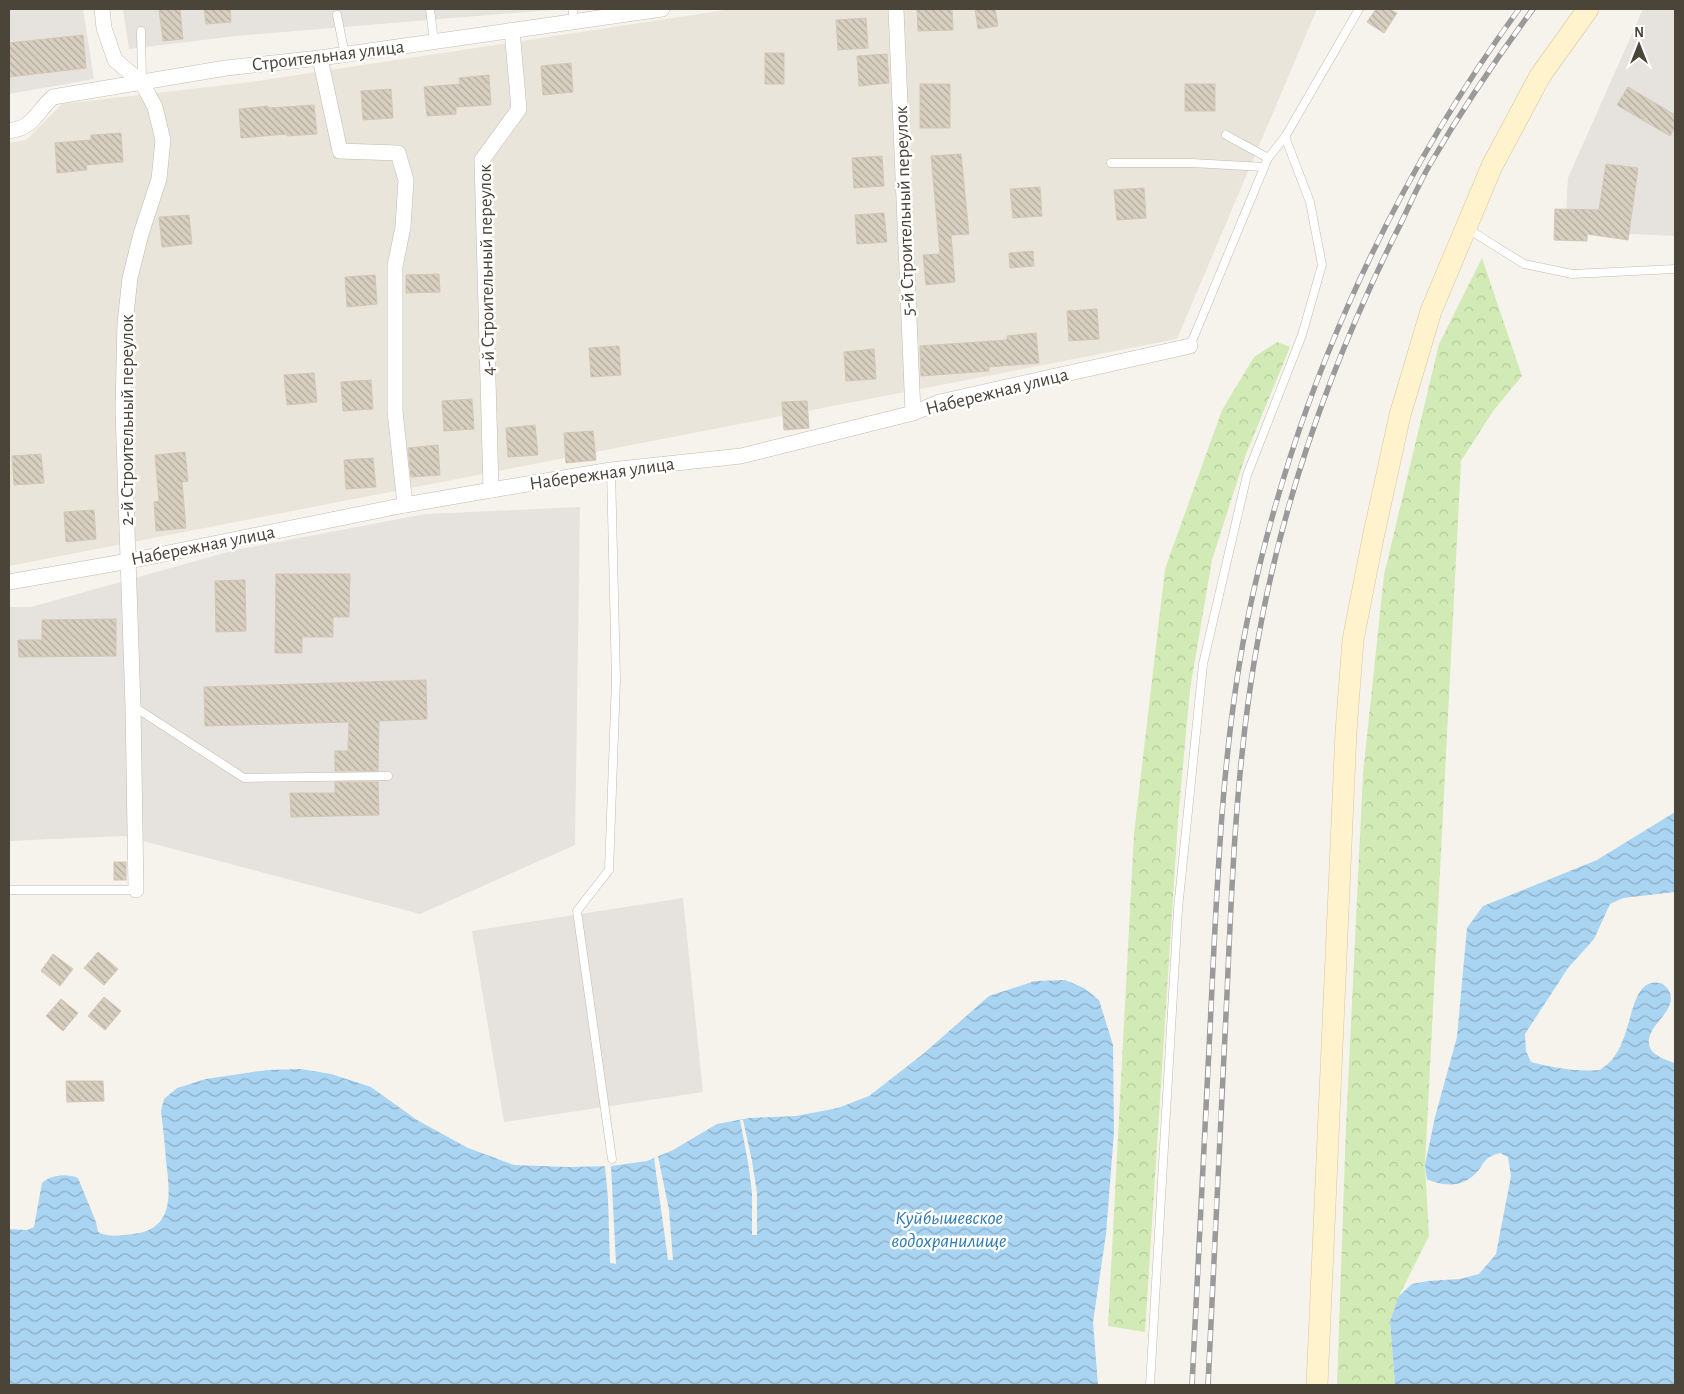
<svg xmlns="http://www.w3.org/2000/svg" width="1684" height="1394" viewBox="0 0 1684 1394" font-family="'Alegreya Sans',sans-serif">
<defs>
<pattern id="forest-crowns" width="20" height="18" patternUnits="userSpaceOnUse" patternTransform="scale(1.25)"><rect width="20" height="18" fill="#d2eab5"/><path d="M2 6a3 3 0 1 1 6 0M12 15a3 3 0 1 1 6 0" fill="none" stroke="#b6ca9c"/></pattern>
<pattern id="water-waves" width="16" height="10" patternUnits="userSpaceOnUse" patternTransform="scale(1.25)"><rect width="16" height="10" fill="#a9d4f2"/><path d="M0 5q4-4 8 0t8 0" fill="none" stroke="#8caec5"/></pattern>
<pattern id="building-back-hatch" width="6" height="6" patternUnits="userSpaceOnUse" patternTransform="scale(1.25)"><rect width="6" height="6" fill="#d8cfc1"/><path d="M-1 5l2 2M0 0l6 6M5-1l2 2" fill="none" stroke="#b1aa9e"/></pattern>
</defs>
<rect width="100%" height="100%" fill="#f6f3ec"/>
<!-- residential -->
<path fill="#eae5da" d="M732,9H1317L1177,339L9,566V143L26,140L62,104L251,82Z"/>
<!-- industrial -->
<g fill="#e6e2dd">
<path d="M9,9H83L94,79L9,94Z"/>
<path d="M123,9H562L236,36L129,49Z"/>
<path d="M1643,9H1675V236L1565,231L1568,178Z"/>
<path d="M580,507L575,845L420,914L124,836L9,841V607H31L235,550L425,514Z"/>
<path d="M683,898L703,1092L504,1122L472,931Z"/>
</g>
<!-- forest -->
<g fill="url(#forest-crowns)">
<path d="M1482,258L1522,376L1493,411L1461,461L1425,1165L1429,1236L1399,1296L1390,1321L1395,1385H1337L1346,1127L1363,774L1384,575L1439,344Z"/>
<path d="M1277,342L1290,347L1246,454L1212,560L1190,689L1178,820L1145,1332L1108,1326L1134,834L1165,569L1222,410L1254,357Z"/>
</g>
<!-- water -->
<g fill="url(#water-waves)">
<path d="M1675,812V892L1623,898L1610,904L1594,939L1568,968L1525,1034L1526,1051L1531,1062C1554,1068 1576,1072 1600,1070C1605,1066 1611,1062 1614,1057C1623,1045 1627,1028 1631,1014C1635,1001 1641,979 1659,983C1663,983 1665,986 1668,989C1681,1010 1646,1024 1649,1044C1650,1055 1666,1060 1675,1063V1385H1395L1390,1321L1399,1296L1412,1284L1428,1281L1460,1279L1479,1274L1496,1254L1511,1176L1508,1157L1500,1153C1481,1158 1486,1164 1474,1175C1461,1188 1441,1186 1427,1179L1425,1165L1435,1117L1457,1037L1467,928L1483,906L1597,860Z"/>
<path d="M1065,980L1084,988L1099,1000L1113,1045L1114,1132L1106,1234L1093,1322L1098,1385H9V1229L27,1230L34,1227L42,1183C50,1175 68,1173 78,1178L96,1222L98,1232C109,1238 121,1235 133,1234C175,1229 170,1193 166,1161C165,1144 163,1128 161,1111L164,1099L177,1088L206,1079L267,1070L301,1069L331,1074L371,1087L417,1120L468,1148L514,1165L569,1167L611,1166L647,1161L673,1150L717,1124L749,1118L796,1116L838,1108L869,1096L923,1054L989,996L1035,981Z"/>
</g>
<!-- pier -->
<g fill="#f6f3ec">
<path d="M740,1120H743L752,1161L757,1193V1235H752V1193L748,1162Z"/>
<path d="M658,1156L669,1210L673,1260H668L654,1158Z"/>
<path d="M605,1166H611L616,1264L610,1263L608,1199Z"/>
</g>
<!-- building -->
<g fill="url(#building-back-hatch)" stroke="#d3c7b4">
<path d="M159,9H180L183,39L163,41Z"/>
<path d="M204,9H230L231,22L206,24Z"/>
<path d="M917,9H952L953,30L918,31Z"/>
<path d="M975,9H995L998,26L978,29Z"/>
<path d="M1376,9H1389L1397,13L1384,33L1367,22Z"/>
<path d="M866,18L868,48L838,50L836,20Z"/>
<path d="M83,35L86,68L9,77V43Z"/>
<rect x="765" y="53" width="19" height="31"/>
<path d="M887,54L889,83L859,86L857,56Z"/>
<path d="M571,63L573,92L543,95L541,66Z"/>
<path d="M489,75L491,105L456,107V114L427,116L424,87L460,84L459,78Z"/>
<rect x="920" y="84" width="30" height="44"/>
<rect x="1185" y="84" width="30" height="27"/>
<path d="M1628,87L1675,115V127L1670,136L1617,105Z"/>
<path d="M391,89L393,118L363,120L361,91Z"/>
<path d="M314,105L317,134L287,136V134L241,138L239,109L268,106L269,108Z"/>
<path d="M121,133L123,162L86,165L87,170L57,173L55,143L91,140V135Z"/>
<path d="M961,154L969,234L951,235L955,282L926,285L923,255L940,254L931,156Z"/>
<path d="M882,156L884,186L854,188L852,158Z"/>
<path d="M1606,164L1638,168L1628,240L1587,234V241L1554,240L1555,209L1599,210Z"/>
<path d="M1040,187L1042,216L1013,218L1010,189Z"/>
<path d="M1144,188L1146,218L1117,220L1114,190Z"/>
<path d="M884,213L887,242L857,244L855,215Z"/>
<path d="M189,215L192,244L162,247L159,217Z"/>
<path d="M1033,251L1034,266L1010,268L1009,253Z"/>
<path d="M439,274L440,292L406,293V275Z"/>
<path d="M375,275L377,304L347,307L345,277Z"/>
<path d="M1097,309L1099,339L1069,341L1067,311Z"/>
<path d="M1036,333L1039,363L989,367V371L921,376L920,346L1007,340V336Z"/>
<path d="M619,346L621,375L591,377L589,348Z"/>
<path d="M874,349L876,379L846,381L844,352Z"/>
<path d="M314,373L317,402L287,405L284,375Z"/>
<path d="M371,380L373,409L343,411L341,382Z"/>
<path d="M472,399L474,429L444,431L442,401Z"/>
<path d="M807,401L809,428L784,430L782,402Z"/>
<path d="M535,425L538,455L508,457L506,428Z"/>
<path d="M593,431L596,460L566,463L564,433Z"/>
<path d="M438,445L440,475L411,477L408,448Z"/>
<path d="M185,452L188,481L182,482L186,528L156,531L154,502L159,501L155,455Z"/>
<path d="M41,454L44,483L14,485L12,456Z"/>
<path d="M373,458L376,487L346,489L344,460Z"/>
<path d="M94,510L96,539L66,542L64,512Z"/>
<path d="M276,574H350L349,617H333V637H302V653H275Z"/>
<path d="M245,580L246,631L216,632L215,581Z"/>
<path d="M116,619V656L19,657L18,640H42V620Z"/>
<path d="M426,680L427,719L379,721L378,771H335V751H348L349,722L205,726L204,687Z"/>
<path d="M335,782H378L379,815L291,817L290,793H335Z"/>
<rect x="114" y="862" width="12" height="18"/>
<path d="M98,952L118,969L104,985L84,968Z"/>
<path d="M53,954L73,969L60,986L41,971Z"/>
<path d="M104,997L121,1011L105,1030L88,1016Z"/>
<path d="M61,999L78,1013L63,1031L46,1016Z"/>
<path d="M66,1081H103L104,1101L67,1102Z"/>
</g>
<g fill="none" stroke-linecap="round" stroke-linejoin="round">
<defs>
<g id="lane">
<path d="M430,9L434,42"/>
<path d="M573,9V22"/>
<path d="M337,15L345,55"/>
<path d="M141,31L142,81"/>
<path d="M1226,135L1268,158"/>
<path d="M1111,163H1192L1264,167"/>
<path d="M1468,229L1524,264L1572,274L1675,269"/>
<path d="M1190,346L1268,158L1285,137L1359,9"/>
<path d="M611,470L616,680L609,870L577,911L612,1159"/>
<path d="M133,706L244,778L388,776"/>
<path d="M9,890H136"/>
<path d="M1150,1385L1178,909L1203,664L1247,475L1302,335L1322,265L1310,202L1285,137"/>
</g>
<g id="street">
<path d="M102,9L104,28L115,60L142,83L155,107L163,140L159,179L141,234L130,278L125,323L123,410L133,706L136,890"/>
<path d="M896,9L913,413"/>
<path d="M320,58L340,151L398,153L406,180L403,227L395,266V411L405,505"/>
<path d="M9,131C35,127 35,113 53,97L226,68L320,58L662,9"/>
<path d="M491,490L482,160L519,109L512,30"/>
<path d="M9,582L129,561L405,505L509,487L611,470L741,456L913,413L940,402L1190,346"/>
</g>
<path id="secondary" d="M1317,1385L1346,732L1353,640L1373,538L1400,415L1431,311L1492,166L1540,76L1588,9"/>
</defs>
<!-- lane casing -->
<use href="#lane" stroke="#c2bbae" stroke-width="9"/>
<!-- street casing -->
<use href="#street" stroke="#c2bbae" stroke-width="16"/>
<!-- secondary casing -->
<use href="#secondary" stroke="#d6c79b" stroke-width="22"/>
<!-- lane -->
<use href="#lane" stroke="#fff" stroke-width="8"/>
<!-- street -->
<use href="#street" stroke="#fff" stroke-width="15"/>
<!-- secondary -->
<use href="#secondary" stroke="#fff3cd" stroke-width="21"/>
<defs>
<g id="rail">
<path d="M1192,1385C1199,1253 1206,1120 1212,987C1218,867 1223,745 1246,627C1290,405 1386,191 1519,9"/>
<path d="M1208,1385C1214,1255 1220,1125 1227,994C1232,874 1237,752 1259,634C1284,495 1332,363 1394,237C1406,214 1416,189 1429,166C1461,111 1496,59 1533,9"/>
</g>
</defs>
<!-- rail casing -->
<use href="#rail" stroke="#9a9a9a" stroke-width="5.5"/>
<!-- rail -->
<use href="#rail" stroke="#fff" stroke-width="4" stroke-dasharray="11" stroke-linecap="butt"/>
</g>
<g text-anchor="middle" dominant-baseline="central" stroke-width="5" stroke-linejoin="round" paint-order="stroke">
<!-- street labels -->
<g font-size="19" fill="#4b4439" stroke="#fff">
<text transform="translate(328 56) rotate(-7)">Строительная улица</text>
<text transform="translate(905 211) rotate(-92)">5-й Строительный переулок</text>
<text transform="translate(487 270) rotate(-91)">4-й Строительный переулок</text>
<text transform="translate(997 392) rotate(-14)">Набережная улица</text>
<text transform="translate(127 420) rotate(-90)">2-й Строительный переулок</text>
<text transform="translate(602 474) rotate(-8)">Набережная улица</text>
<text transform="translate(203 546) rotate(-11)">Набережная улица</text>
</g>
<!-- water labels -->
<g font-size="20" font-style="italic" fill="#2e7ab2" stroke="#fff">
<text x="949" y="1218">Куйбышевское<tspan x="949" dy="23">водохранилище</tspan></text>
</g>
</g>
<!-- border -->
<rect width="1684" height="1394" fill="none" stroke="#4b4439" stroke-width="20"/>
<!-- north arrow -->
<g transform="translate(1639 45)" stroke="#ffffff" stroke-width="4" paint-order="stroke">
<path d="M0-4L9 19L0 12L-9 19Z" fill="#4b4439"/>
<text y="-8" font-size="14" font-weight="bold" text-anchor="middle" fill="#4b4439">N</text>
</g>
</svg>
